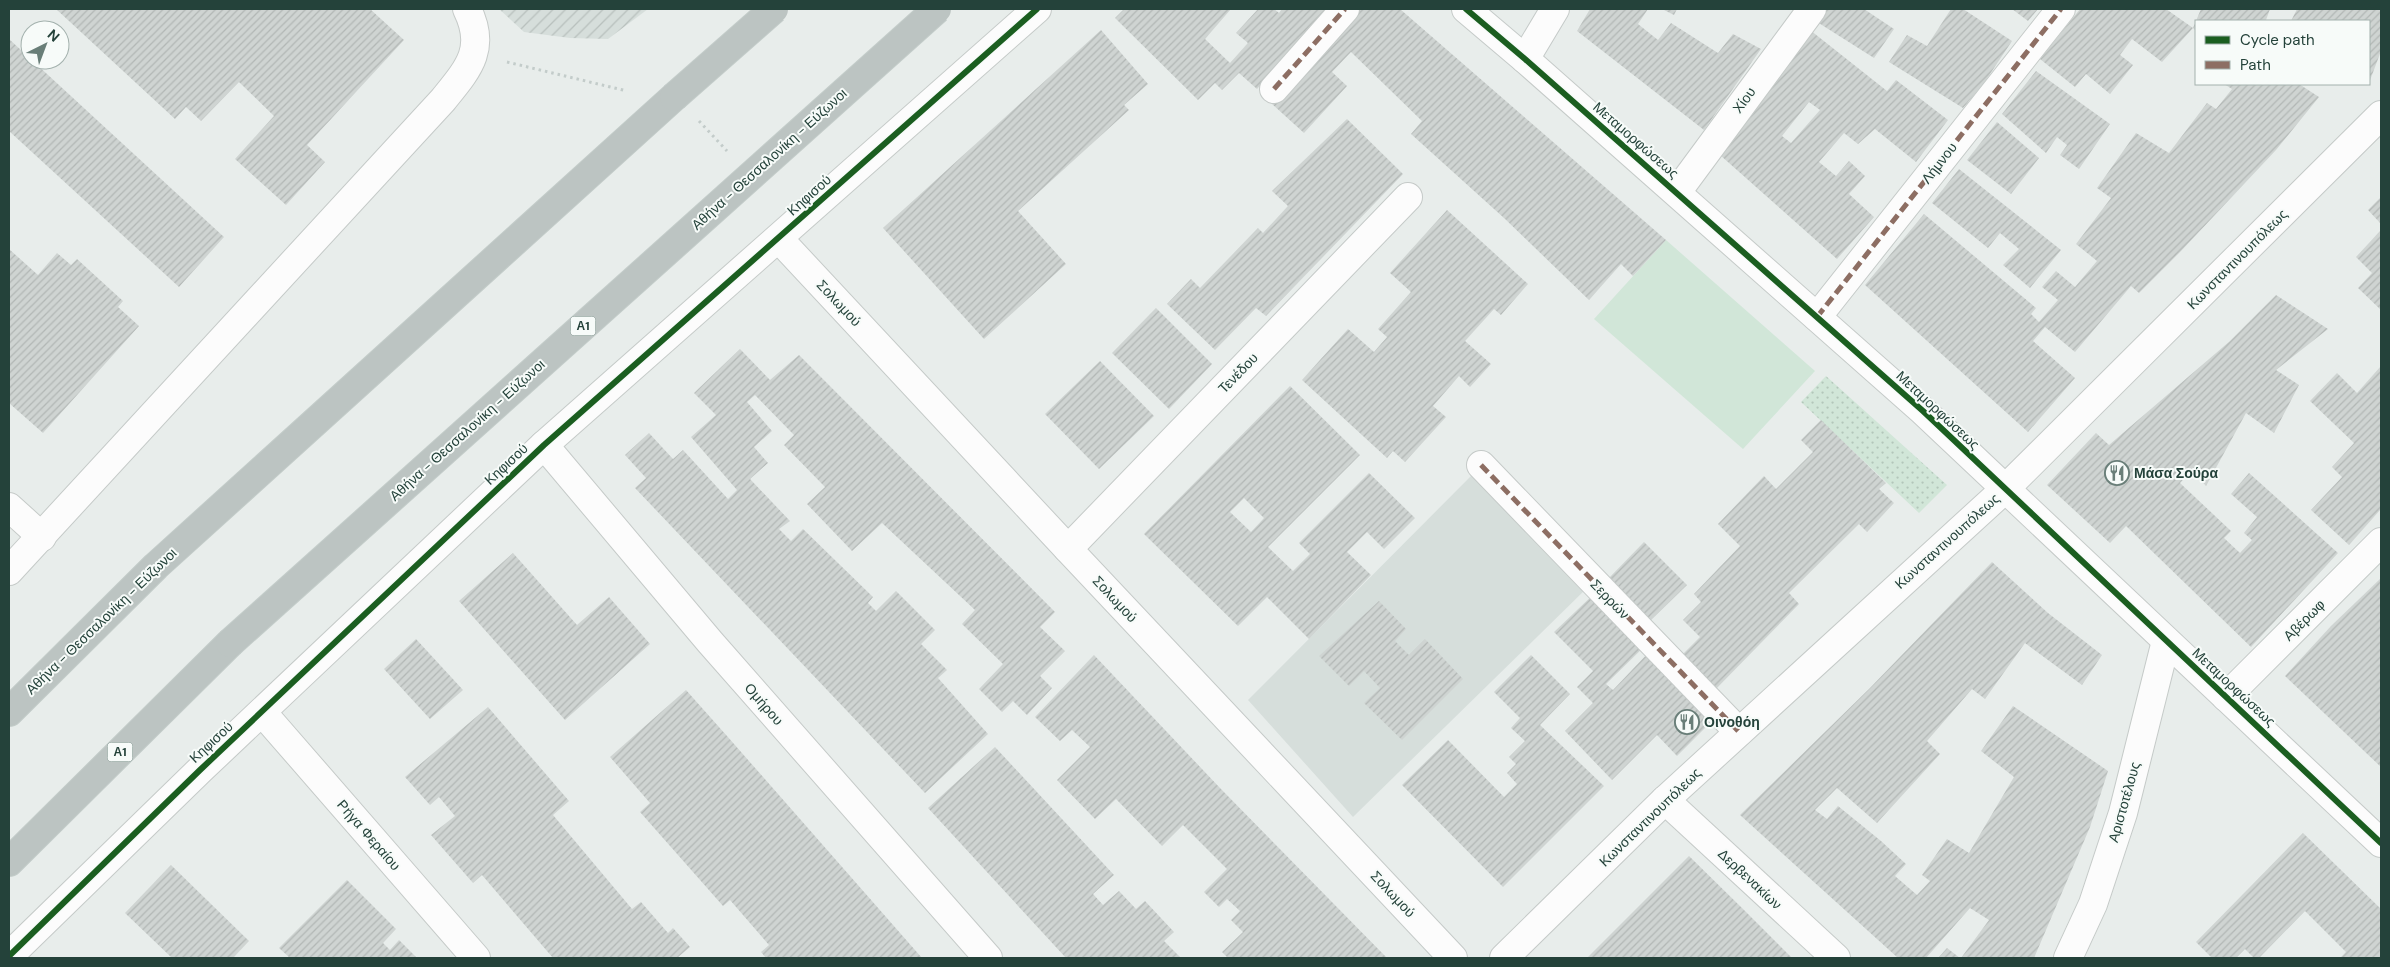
<svg xmlns="http://www.w3.org/2000/svg" width="2390" height="967" viewBox="0 0 2390 967" font-family="'DM Sans',sans-serif">
<defs>
<pattern id="industrial-furrows" width="10" height="10" patternUnits="userSpaceOnUse" patternTransform="scale(1.25)"><rect width="10" height="10" fill="#d6dedb"/><path d="M-1 1l2-2M0 10L10 0M9 11l2-2" fill="none" stroke="#b8c0bd"/></pattern>
<pattern id="park-dots" width="8" height="8" patternUnits="userSpaceOnUse" patternTransform="scale(1.25)"><rect width="8" height="8" fill="#d1e6d8"/><path d="M2 2h.1M6 6h.1" fill="none" stroke="#b3c6ba" stroke-width="1.8" stroke-linecap="round"/></pattern>
<pattern id="building-hatch" width="6" height="6" patternUnits="userSpaceOnUse" patternTransform="scale(1.25)"><rect width="6" height="6" fill="#cfd4d2"/><path d="M-1 1l2-2M0 6l6-6M5 7l2-2" fill="none" stroke="#b2b7b5"/></pattern>
</defs>
<rect width="100%" height="100%" fill="#e8edeb"/>
<!-- built -->
<path fill="#d6dedb" d="M1475,472L1588,587L1353,817L1248,700Z"/>
<!-- industrial -->
<path fill="url(#industrial-furrows)" d="M499,9H648L608,39L570,38L524,32Z"/>
<!-- park -->
<path fill="url(#park-dots)" d="M1826,376L1947,485L1919,513L1801,402Z"/>
<!-- garden -->
<path fill="#d1e6d8" d="M1666,240L1815,371L1743,449L1594,319Z"/>
<!-- building -->
<g fill="url(#building-hatch)" fill-rule="evenodd">
<path d="M56,9H370L404,40L307,145L325,162L286,205L235,159L274,116L239,82L201,121L186,107L175,119Z"/>
<path d="M1124,9H1231L1205,39L1230,63L1248,43L1236,33L1258,9H1274L1279,13L1282,9H1330L1257,89L1239,73L1222,90L1215,83L1198,100L1115,18Z"/>
<path d="M1358,9H1400L1666,240L1633,276L1621,264L1589,300L1504,218L1411,134L1422,121L1351,52L1332,72L1347,86L1304,133L1272,104Z"/>
<path d="M1590,9H1648L1638,24L1658,40L1671,23L1718,53L1733,34L1761,49L1704,130L1577,31Z"/>
<path d="M1662,9H1677L1674,15Z"/>
<path d="M1824,9H1864L1894,29L1874,58L1814,20Z"/>
<path d="M1951,9H1963L2012,41L1984,83L1963,108L1889,62L1907,35L1927,46Z"/>
<path d="M2012,9H2038L2028,21Z"/>
<path d="M2080,9H2166L2193,28L2162,62L2132,39L2120,55L2133,65L2110,94L2086,74L2075,87L2040,59Z"/>
<path d="M2201,9H2270L2266,20L2269,21H2196V31L2193,28Z"/>
<path d="M2297,9H2381V51L2369,83V21H2291Z"/>
<path d="M1101,30L1148,84L1124,105L1129,110L1018,211L1066,264L984,339L883,228Z"/>
<path d="M1810,30L1887,91L1896,80L1948,120L1916,162L1875,129L1858,144L1844,133L1819,162L1836,176L1849,161L1865,176L1849,194L1874,217L1837,259L1720,155ZM1809,102L1820,110L1791,143L1782,136Z"/>
<path d="M9,39L224,237L179,287L9,131Z"/>
<path d="M2036,71L2110,124L2079,169L2060,155L2067,145L2057,137L2046,153L2002,114Z"/>
<path d="M2224,84H2299L2319,97L2276,150L2181,251L2139,293L2131,286L2075,352L2045,327L2033,341L2075,378L2028,432L1865,285L1924,214L2036,308L2031,314L2039,322L2058,300L2042,287L2056,271L2075,287L2097,261L2076,244L2111,198L2097,188L2136,133L2169,153L2207,103L2216,109L2232,89Z"/>
<path d="M1347,119L1403,174L1266,316L1256,308L1215,350L1167,304L1191,279L1200,288L1258,228L1263,233L1288,206L1272,191Z"/>
<path d="M1997,122L2039,158L2011,194L1967,160Z"/>
<path d="M1959,169L2061,250L2030,288L2003,265L2019,249L2000,233L1988,248L1932,203Z"/>
<path d="M2381,197V224L2368,210Z"/>
<path d="M1447,210L1528,284L1501,315L1494,309L1465,341L1491,364L1470,387L1459,376L1433,406L1446,417L1405,462L1393,451L1387,458L1302,380L1348,329L1374,352L1387,337L1378,329L1411,292L1390,273Z"/>
<path d="M2381,230V310L2358,288L2372,273L2356,257Z"/>
<path d="M9,249L38,275L57,253L71,265L77,259L123,301L118,307L139,326L43,433L9,403Z"/>
<path d="M2276,295L2328,329L2276,370L2299,385L2274,433L2246,413L2206,486L2192,470L2180,483L2231,531L2224,538L2240,553L2252,540L2244,533L2257,517L2231,494L2249,473L2338,553L2251,647L2126,526L2110,543L2047,485L2096,433L2109,445L2230,341Z"/>
<path d="M1156,308L1212,364L1169,409L1112,353Z"/>
<path d="M740,349L770,380L799,355L1055,612L1040,627L1065,651L1040,676L1052,688L1027,715L1013,701L1002,712L979,689L1003,664L962,624L975,610L882,523L852,551L807,504L825,487L784,445L794,435L755,395L747,402L772,431L754,447L768,463L750,479L790,521L779,529L791,541L803,529L873,597L868,603L876,611L896,591L935,630L921,644L947,670L938,678L988,734L925,793L635,488L646,478L625,455L649,433L673,459L683,450L728,499L737,490L691,437L716,415L694,393Z"/>
<path d="M1100,361L1154,416L1099,469L1045,414Z"/>
<path d="M2381,366V509L2349,545L2311,510L2342,477L2332,467L2354,443L2310,401L2337,373L2357,393Z"/>
<path d="M1290,386L1360,455L1268,547L1293,571L1310,554L1299,543L1369,473L1415,518L1384,549L1367,532L1347,552L1371,575L1309,639L1267,597L1238,626L1144,534ZM1244,498L1264,518L1251,532L1230,512Z"/>
<path d="M1821,420L1886,483L1879,489L1894,503L1867,532L1859,524L1789,593L1799,604L1714,691L1680,657L1700,637L1683,620L1701,602L1694,594L1740,546L1718,524L1764,476L1776,489L1813,452L1801,440Z"/>
<path d="M1644,542L1687,585L1649,622L1607,580Z"/>
<path d="M513,553L577,625L609,597L650,644L565,720L459,601Z"/>
<path d="M1992,562L2048,613L2102,655L2082,685L2025,643L1985,699L1972,689L1927,741L1940,754L1877,823L1837,788L1815,810L1827,819L1838,806L1881,841L1906,864L1895,876L1917,895L1930,881L1922,875L1947,839L1969,853L2014,777L1981,751L2013,706L2108,771L2090,827L2034,958H1961L1989,920L1970,908L1926,958H1898L1740,815L1869,689Z"/>
<path d="M2381,578V767L2285,676L2331,626Z"/>
<path d="M1597,591L1648,643L1606,684L1613,690L1650,651L1716,717L1677,756L1657,735L1612,780L1565,731L1593,703L1577,687L1593,671L1554,632Z"/>
<path d="M1379,601L1406,629L1395,641L1409,655L1425,639L1463,679L1402,740L1364,703L1380,688L1364,671L1349,686L1319,656Z"/>
<path d="M416,639L463,690L430,719L384,669Z"/>
<path d="M1094,655L1220,788L1387,958H1228L1222,952L1243,932L1231,920L1240,911L1227,899L1219,907L1204,892L1227,869L1183,825L1162,846L1116,799L1095,819L1057,780L1090,747L1072,730L1060,741L1035,717Z"/>
<path d="M1531,655L1570,694L1540,725L1604,786L1503,887L1402,785L1448,740L1504,797L1517,784L1507,773L1516,764L1509,757L1525,741L1511,728L1520,718L1494,692Z"/>
<path d="M686,690L727,736L922,958H766L761,952L769,945L730,900L723,906L640,812L650,803L610,757Z"/>
<path d="M488,707L569,801L553,815L632,909L641,902L668,933L673,928L690,947L677,958H553L482,875L473,883L431,835L455,816L439,797L430,805L405,777Z"/>
<path d="M995,747L1114,875L1093,894L1103,905L1119,891L1136,909L1145,901L1174,932L1164,941L1181,958H1066L928,808Z"/>
<path d="M2303,833L2381,909V958H2340L2346,952L2305,911L2259,958H2254L2245,949L2236,958H2212L2196,942Z"/>
<path d="M1689,856L1743,909L1792,958H1587Z"/>
<path d="M171,865L249,941L233,958H172L125,913Z"/>
<path d="M347,880L396,929L383,943L390,950L399,940L417,958H290L279,948Z"/>
<path d="M1947,948L1960,958H1938Z"/>
</g>
<g fill="none" stroke-linecap="round" stroke-linejoin="round">
<defs>
<g id="minor">
<path d="M1466,9L1525,59L1923,411L2381,843"/>
<path d="M1525,59L1555,9"/>
<path d="M1274,89L1345,9"/>
<path d="M1677,192L1812,9"/>
<path d="M779,239L1068,549L1453,958"/>
<path d="M1817,317L2061,9"/>
<path d="M544,445L710,642L988,958"/>
<path d="M1481,465L1739,732"/>
<path d="M9,507L42,537"/>
<path d="M1068,549L1408,197"/>
<path d="M9,571L443,100C468,69 487,49 467,9"/>
<path d="M2226,697L2381,542"/>
<path d="M262,712L476,958"/>
<path d="M1665,800L1836,958"/>
<path d="M9,956L200,770L544,445L1037,9"/>
<path d="M1504,958L1665,800L2005,489L2381,115"/>
<path d="M2068,958L2093,904L2123,813L2166,641"/>
</g>
<g id="highway">
<path d="M9,712L156,566L674,97"/>
<path d="M9,862L230,643"/>
</g>
</defs>
<!-- minor casing -->
<use href="#minor" stroke="#c5cac8" stroke-width="30"/>
<!-- highway casing -->
<use href="#highway" stroke="#c3ccc9" stroke-width="30"/>
<!-- path -->
<g stroke="#c3ccca" stroke-width="3" stroke-dasharray="2.5 4" stroke-linecap="butt">
<path d="M507,62L627,91"/>
<path d="M699,121L727,151"/>
</g>
<!-- minor -->
<use href="#minor" stroke="#fcfcfc" stroke-width="28"/>
<!-- highway -->
<use href="#highway" stroke="#bcc4c2" stroke-width="28"/>
<defs>
<g id="highway-bridge">
<path d="M674,97L774,9"/>
<path d="M230,643L937,9"/>
</g>
</defs>
<!-- highway-bridge casing -->
<use href="#highway-bridge" stroke="#c3ccc9" stroke-width="30" stroke-linecap="butt"/>
<!-- highway-bridge -->
<use href="#highway-bridge" stroke="#bcc4c2" stroke-width="28"/>
<!-- quiet -->
<g stroke="#8d6e63" stroke-width="5" stroke-dasharray="10 5" stroke-linecap="butt">
<path d="M1274,89L1345,9"/>
<path d="M1817,317L2061,9"/>
<path d="M1481,465L1739,732"/>
</g>
<defs>
<g id="cycleway">
<path d="M1466,9L1525,59L1923,411L2381,843"/>
<path d="M9,956L200,770L544,445L1037,9"/>
</g>
</defs>
<!-- cycleway casing -->
<use href="#cycleway" stroke="#f7fbf9" stroke-width="9"/>
<!-- cycleway -->
<use href="#cycleway" stroke="#1b5e20" stroke-width="6"/>
</g>
<!-- icons -->
<defs>
<symbol id="restaurant-ring" viewBox="-11 -11 22 22"><circle r="9.5" fill="#f7fbf9" stroke="#697e78" stroke-width="1.5"/><path d="M-5-6h1v4h1v-4h1v4h1v-4h1v5L-1.5 .5V6h-2V.5L-5-1ZM5-6V6H3V1.5H1.5Q1.5-4 5-6Z" fill="#697e78"/></symbol>
</defs>
<g fill-rule="evenodd">
<use href="#restaurant-ring" x="2103" y="459" width="28" height="28"/>
<use href="#restaurant-ring" x="1673" y="708" width="28" height="28"/>
</g>
<g text-anchor="middle" dominant-baseline="central" stroke-width="4" stroke-linejoin="round" paint-order="stroke">
<!-- shield labels -->
<g fill="#f7fbf9" stroke="#637a73" stroke-width="1">
<rect x="570.5" y="316.5" width="25" height="19" rx="4"/>
<rect x="107.5" y="742.5" width="25" height="19" rx="4"/>
</g>
<g font-size="12" font-weight="bold" fill="#24423a">
<text x="583" y="326">Α1</text>
<text x="120" y="752">Α1</text>
</g>
<!-- street labels -->
<g font-size="14" fill="#24423a" stroke="#f7fbf9">
<text transform="translate(1744 100) rotate(-54)">Χίου</text>
<text transform="translate(1636 140) rotate(41)">Μεταμορφώσεως</text>
<text transform="translate(769 159) rotate(-42)">Αθήνα - Θεσσαλονίκη - Εύζωνοι</text>
<text transform="translate(1939 163) rotate(-52)">Λήμνου</text>
<text transform="translate(809 195) rotate(-42)">Κηφισού</text>
<text transform="translate(2237 259) rotate(-45)">Κωνσταντινουπόλεως</text>
<text transform="translate(839 303) rotate(47)">Σολωμού</text>
<text transform="translate(1238 373) rotate(-46)">Τενέδου</text>
<text transform="translate(1938 410) rotate(43)">Μεταμορφώσεως</text>
<text transform="translate(467 430) rotate(-42)">Αθήνα - Θεσσαλονίκη - Εύζωνοι</text>
<text transform="translate(506 464) rotate(-43)">Κηφισού</text>
<text transform="translate(1947 541) rotate(-42)">Κωνσταντινουπόλεως</text>
<text transform="translate(1115 599) rotate(47)">Σολωμού</text>
<text transform="translate(1610 599) rotate(46)">Σερρών</text>
<text transform="translate(2304 620) rotate(-45)">Αβέρωφ</text>
<text transform="translate(101 621) rotate(-44)">Αθήνα - Θεσσαλονίκη - Εύζωνοι</text>
<text transform="translate(2234 687) rotate(43)">Μεταμορφώσεως</text>
<text transform="translate(764 704) rotate(49)">Ομήρου</text>
<text transform="translate(211 742) rotate(-43)">Κηφισού</text>
<text transform="translate(2124 802) rotate(-74)">Αριστοτέλους</text>
<text transform="translate(1650 817) rotate(-44)">Κωνσταντινουπόλεως</text>
<text transform="translate(369 835) rotate(49)">Ρήγα Φεραίου</text>
<text transform="translate(1750 879) rotate(43)">Δερβενακίων</text>
<text transform="translate(1393 894) rotate(47)">Σολωμού</text>
</g>
<!-- poi labels -->
<g font-size="14" font-weight="bold" fill="#24423a" stroke="#f7fbf9" text-anchor="start">
<text x="2134" y="473">Μάσα Σούρα</text>
<text x="1704" y="722">Οινοθόη</text>
</g>
</g>
<!-- border -->
<rect width="2390" height="967" fill="none" stroke="#24423a" stroke-width="20"/>
<!-- legend -->
<rect x="2195" y="20" width="175" height="65" fill="#f7fbf9" stroke="#a3b1ad"/>
<rect x="2205" y="36" width="25" height="8" fill="#1b5e20" stroke="#a3b1ad"/>
<text x="2240" y="45" font-size="15" fill="#24423a">Cycle path</text>
<rect x="2205" y="61" width="25" height="8" fill="#8d6e63" stroke="#a3b1ad"/>
<text x="2240" y="70" font-size="15" fill="#24423a">Path</text>
<!-- north arrow -->
<g transform="translate(45 45) rotate(42)"><circle r="24" fill="#f7fbf9" stroke="#a3b1ad"/>
<path d="M0-4L9 19L0 12L-9 19Z" fill="#697e78"/>
<text y="-8" font-size="14" font-weight="bold" text-anchor="middle" fill="#24423a">N</text>
</g>
</svg>
